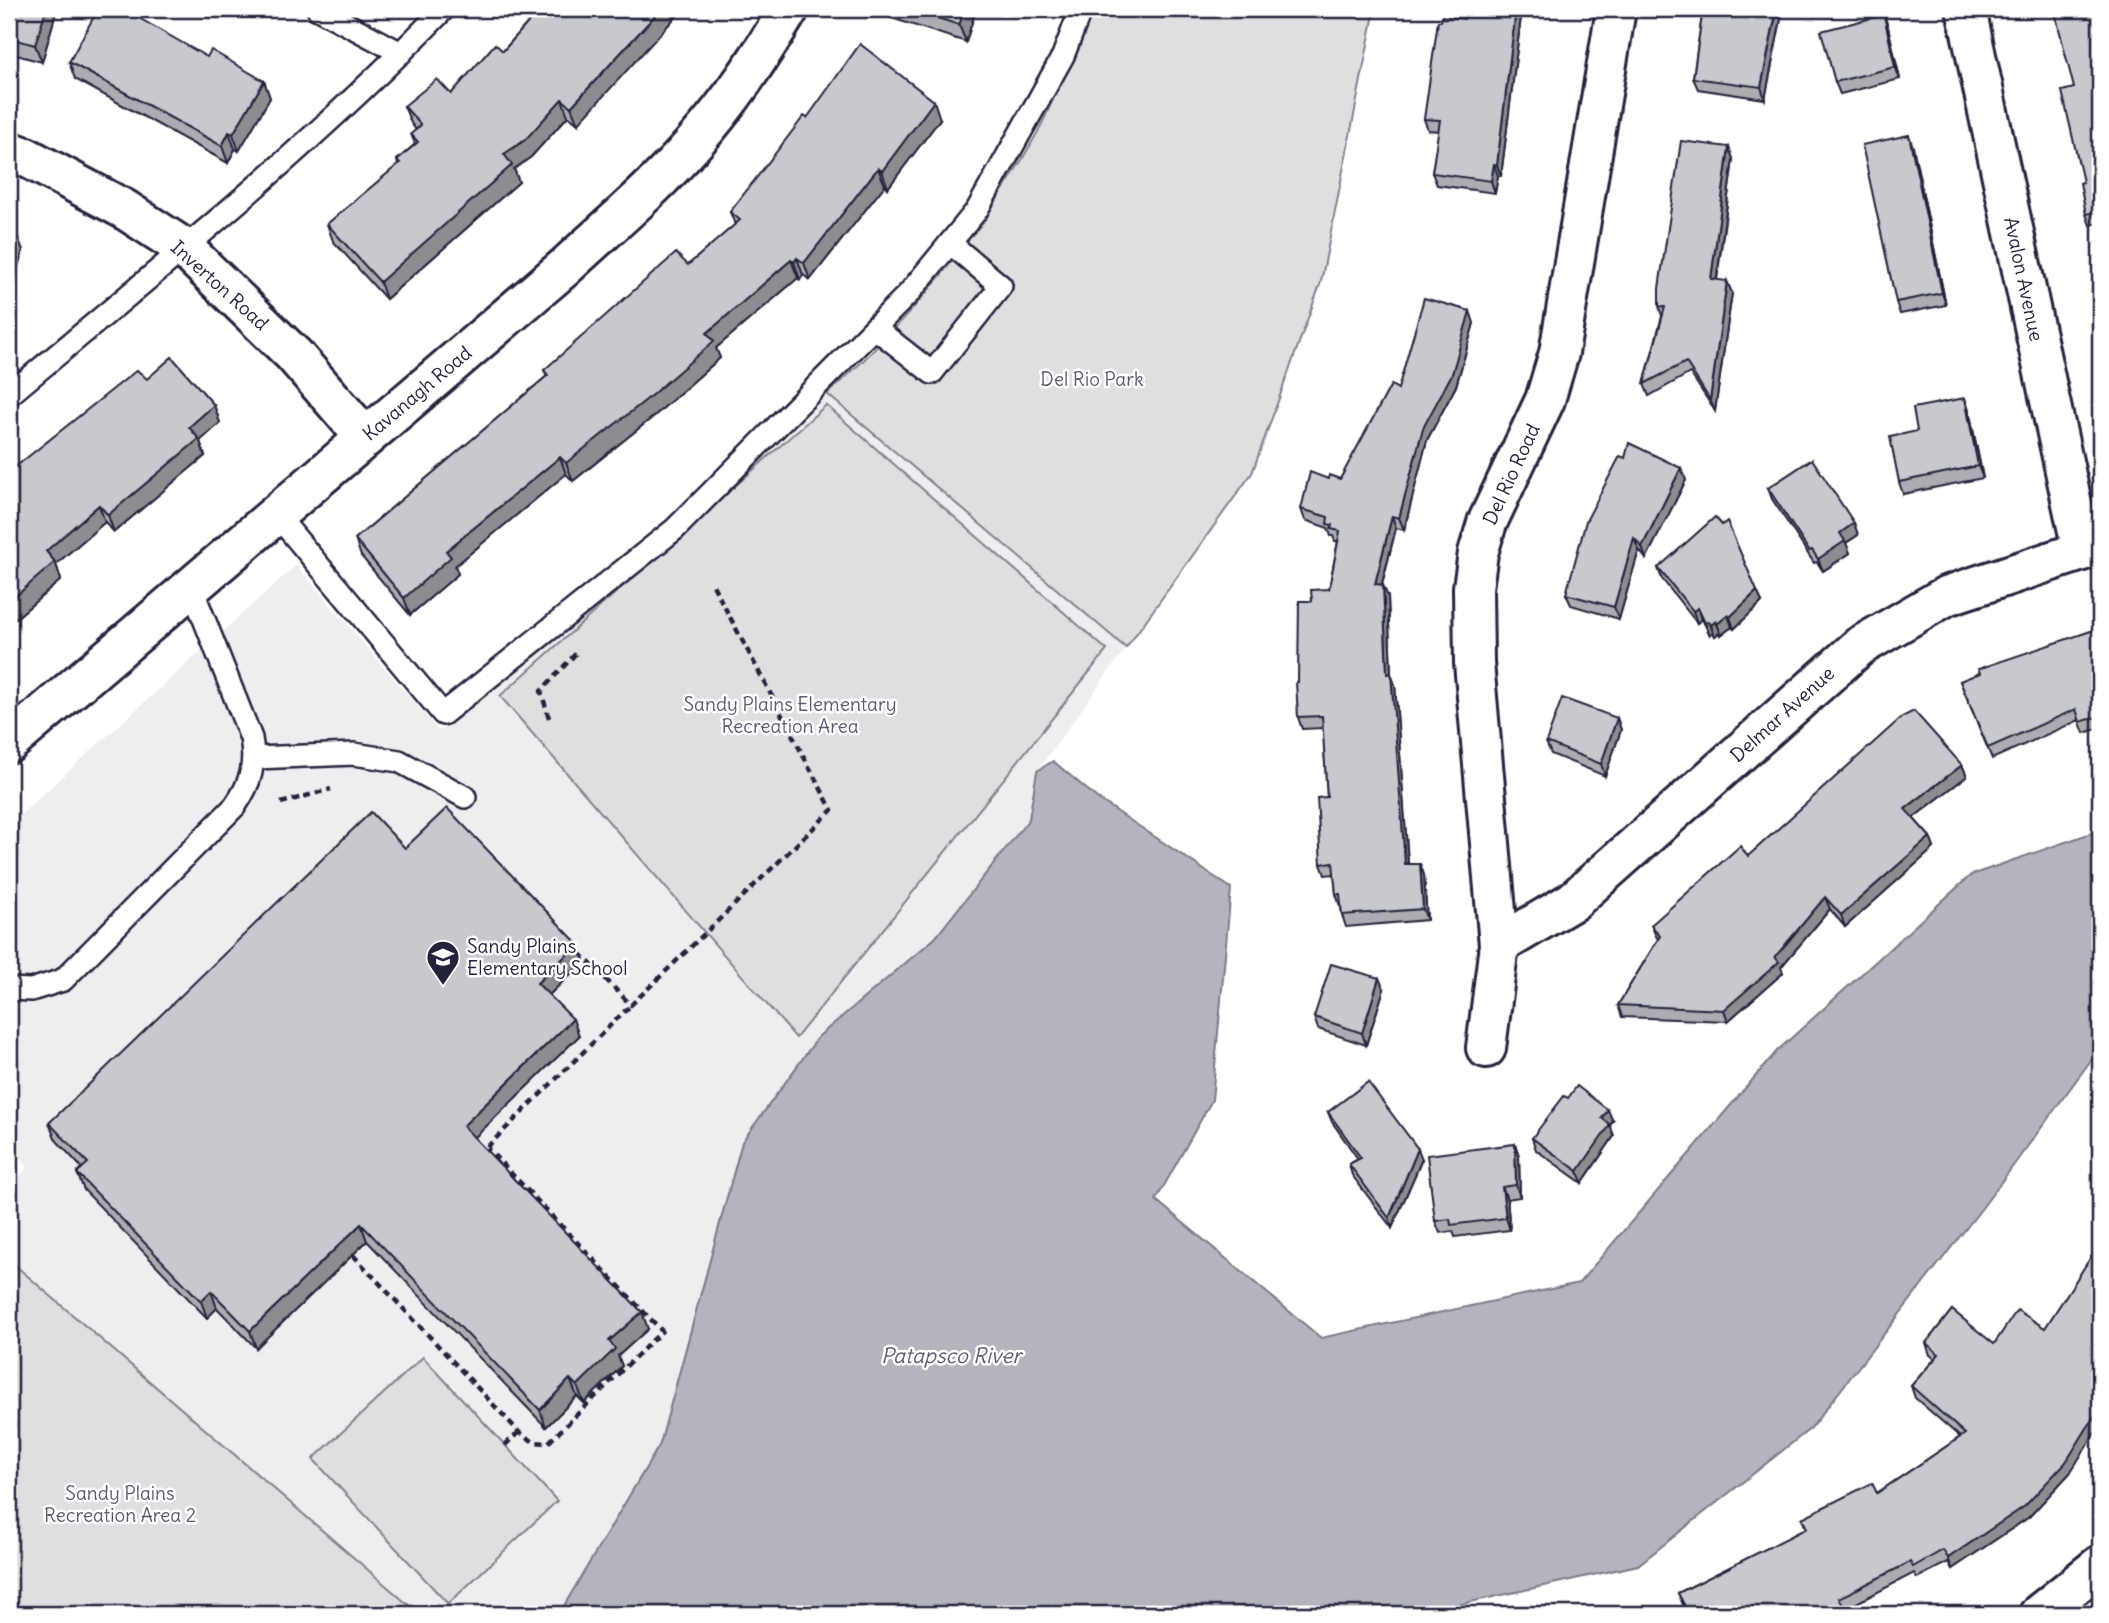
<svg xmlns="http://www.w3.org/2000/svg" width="2109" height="1623" viewBox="0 0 2109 1623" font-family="Delius,sans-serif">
<rect width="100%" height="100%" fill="#fff"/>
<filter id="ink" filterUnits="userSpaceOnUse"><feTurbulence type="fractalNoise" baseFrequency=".0143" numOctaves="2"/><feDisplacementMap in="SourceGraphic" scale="14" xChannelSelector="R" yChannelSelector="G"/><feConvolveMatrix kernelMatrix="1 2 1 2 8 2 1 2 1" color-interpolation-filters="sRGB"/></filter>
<g filter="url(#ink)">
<!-- built -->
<path fill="#eeeef1" d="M827,394L1126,648L1037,771L1029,819L935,939L819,1036L742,1141L660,1444L559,1614H9V1194L27,1167L9,1140V825L296,565L439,731Z"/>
<!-- green -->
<g fill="#dfdfe2" stroke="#80808e" stroke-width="2">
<path d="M1090,9H1375L1321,282L1252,473L1126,648L827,394C909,322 982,232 1035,137C1057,97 1072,51 1090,9Z"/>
<path d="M826,405L1107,650L796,1038L500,696Z"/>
<path d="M9,1260L419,1614H9Z"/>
<path d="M423,1357L557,1501L448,1604L313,1459Z"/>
</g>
<!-- water -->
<path fill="#b4b4bc" stroke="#7a7a88" stroke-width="2" d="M1053,761L1097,798L1231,888L1212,1100L1156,1200L1321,1338L1579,1283L1777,1051L1971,875L2100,830V1048L1982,1208L1811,1428L1638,1565L1416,1614H559L660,1444L742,1142L819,1036L935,938L1029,819L1037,771Z"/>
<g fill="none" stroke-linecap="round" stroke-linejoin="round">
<defs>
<g id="service">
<path d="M318,9L401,53"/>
<path d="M875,328L932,373L1001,286L950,243"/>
<path d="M9,395C157,271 310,148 444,9"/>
<path d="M275,513L443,714L675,529L909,293L977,210L1063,56L1081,9"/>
<path d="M255,758L354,754L399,761L465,797"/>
<path d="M9,989L31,990L63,980L235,806C251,783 256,764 251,738L191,586"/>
</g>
<g id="minor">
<path d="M1966,9L2082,550"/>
<path d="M9,151L26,157L124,209L184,248L294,355L365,437"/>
<path d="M9,743L565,267C608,227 654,189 693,144C730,103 760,57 789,9"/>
<path d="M1499,945L1573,901L1860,646L1946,596L2100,545"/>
<path d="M1486,1048L1499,945L1474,663L1473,588L1478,553L1487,523L1545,400L1559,353L1616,9"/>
<path d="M2039,1614L2100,1565"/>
</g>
</defs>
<!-- service casing -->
<use href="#service" stroke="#22223b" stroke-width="26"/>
<!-- minor casing -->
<use href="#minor" stroke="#22223b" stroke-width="44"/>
<!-- path -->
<g stroke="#22223b" stroke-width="4.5" stroke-dasharray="7 5" stroke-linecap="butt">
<path d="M549,718L541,691L579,650"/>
<path d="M281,803L331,789"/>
<path d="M580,953L631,1005L832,810L713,585"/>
<path d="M487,1147L631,1005"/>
<path d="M353,1255L519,1432L534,1442L548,1443L662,1331L487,1148"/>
<path d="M505,1445L519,1432"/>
</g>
<!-- service -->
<use href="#service" stroke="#fff" stroke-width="21"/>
<!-- minor -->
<use href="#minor" stroke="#fff" stroke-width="38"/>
</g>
<!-- wall -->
<g fill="#acacb2" stroke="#22223b" stroke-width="2">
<path d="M9,9H57L42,62L9,53Z"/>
<path d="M540,9L578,124L568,116L531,157L514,169L519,182L386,299L333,241L327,224L398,165L397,160L415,144L411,134L416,130L411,123L404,106L451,94L503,51Z"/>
<path d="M888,9H981V11L976,9L966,42L891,18Z"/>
<path d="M1466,9H1522L1501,176H1498L1495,193L1437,185L1432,173L1439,131L1428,130L1424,119L1464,19Z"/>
<path d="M1703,9H1783L1765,99L1698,89L1693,78Z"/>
<path d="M2100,9V223L2090,225L2086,214L2083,182Z"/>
<path d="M1884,15L1888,27L1900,79L1840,94L1835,82Z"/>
<path d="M69,62L264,81L270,98L239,151L235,149L228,163L75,79Z"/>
<path d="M807,118L940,119L888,188L885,185L810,280L803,275L800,280L798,278L716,348L720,358L653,417L573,481L566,474L455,566L458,574L410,615L361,556L355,539L547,376L544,370L688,265L735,225L730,212Z"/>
<path d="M1729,147L1733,159L1717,280L1732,293L1715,411L1690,373L1649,396L1644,384L1662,316L1659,306Z"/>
<path d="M1913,147L1946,305L1900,314L1896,302Z"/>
<path d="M1474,323L1456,386L1427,440L1404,530L1396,528L1382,585L1388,597L1391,674L1395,685L1408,864H1420L1424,875L1427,920L1346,927L1342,915L1341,906H1340L1336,894L1334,874L1325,875L1321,864L1327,797L1323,728L1302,729L1298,717V682L1312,601L1329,589L1338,541H1335L1333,536H1331L1328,528L1305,520L1301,509L1328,479H1340Z"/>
<path d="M147,379L214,405L220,423L200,441L205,456L114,532L105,522L56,564L61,580L9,624Z"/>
<path d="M1969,410L1983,478L1903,494L1899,482L1917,431Z"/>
<path d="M1686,480L1646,559L1639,550L1619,619L1571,605L1566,594Z"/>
<path d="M1768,488L1854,523L1858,535L1846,543L1850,553L1823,571L1817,562L1814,563L1772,499Z"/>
<path d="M1658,568L1757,591L1762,602L1734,629L1732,627L1721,635L1720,632L1715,636L1713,632L1710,635L1702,619L1697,623L1662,579Z"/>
<path d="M2100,628V728L2084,733L2079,720L1992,759L1960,681Z"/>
<path d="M1617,718L1621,730L1605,776L1551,754L1546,742Z"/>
<path d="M1962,765L1967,776L1913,818L1930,837L1934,848L1845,927L1830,909L1781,967L1783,973L1728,1021L1622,1017L1618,1005L1658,939L1656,936L1651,925L1748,856Z"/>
<path d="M405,848L578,944L584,961L549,995L579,1036L474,1138L648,1329L618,1356L622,1366L584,1403L577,1396L546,1427L367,1241L256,1348L217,1308L207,1318L84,1190L77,1173L82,1168L56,1140L49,1123Z"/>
<path d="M1384,989L1366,1045L1318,1029L1314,1017Z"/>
<path d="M1328,1112L1422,1159L1392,1228L1352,1175L1349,1164L1358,1159L1332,1122Z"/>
<path d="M1613,1121L1610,1125L1614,1136L1582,1183L1536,1150L1532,1138Z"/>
<path d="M1515,1144L1519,1156L1520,1197L1507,1199L1510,1230L1455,1237L1453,1231L1440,1233L1435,1221Z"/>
<path d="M1952,1310L2070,1473L2029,1517L1952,1569L1948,1562L1917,1578L1914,1573L1845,1609L1848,1614H1687L1678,1593L1806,1529L1802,1518L1877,1493L1960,1437L1915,1398L1911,1386L1935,1359L1930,1355L1926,1343Z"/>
</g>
<!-- shaded-wall -->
<g fill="#8c8c91" stroke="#22223b" stroke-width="2">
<path d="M46,9H57L42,62L35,45Z"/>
<path d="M661,9H683L578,124L571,107Z"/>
<path d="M965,9H976L966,42L959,25Z"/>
<path d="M1516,9H1522L1501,176L1497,165Z"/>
<path d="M1777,9H1783L1765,99L1761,87Z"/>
<path d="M1884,15L1888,27L1900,79L1895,67Z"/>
<path d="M264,81L270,98L239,151L233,134Z"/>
<path d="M562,99L568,116L531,157L514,169L519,182L386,299L380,282L504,154Z"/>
<path d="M934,101L940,119L888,188L882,171Z"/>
<path d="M229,132L235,149L228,163L222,146Z"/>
<path d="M1909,135L1913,147L1946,305L1942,293Z"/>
<path d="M1729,147L1733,159L1715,291L1711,279Z"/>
<path d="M1494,164L1498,176L1495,193L1491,181Z"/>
<path d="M878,168L885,185L810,280L804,263Z"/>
<path d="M16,233L23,250L9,297V259Z"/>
<path d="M797,258L803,275L800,280L794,262Z"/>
<path d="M791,260L798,278L716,348L720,358L653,417L573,481L566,463L707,333Z"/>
<path d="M1727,281L1732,293L1715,411L1710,400Z"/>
<path d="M1470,311L1474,323L1456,386L1427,440L1404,530L1399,518L1423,428Z"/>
<path d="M1965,398L1969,410L1983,478L1978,466Z"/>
<path d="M214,405L220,423L200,441L205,456L114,532L108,515L189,427Z"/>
<path d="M560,457L566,474L455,566L458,574L410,615L404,598L446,551Z"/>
<path d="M1681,468L1686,480L1646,559L1642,547Z"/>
<path d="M99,505L105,522L56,564L61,580L9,624V602L46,551Z"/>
<path d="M1392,516L1396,528L1379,595L1375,584Z"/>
<path d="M1854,523L1858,535L1846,543L1850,553L1823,571L1818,559L1840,533Z"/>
<path d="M1634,538L1639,550L1619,619L1614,607Z"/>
<path d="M1383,585L1388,597L1391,674L1395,685L1409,876L1405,864L1387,674Z"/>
<path d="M1757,591L1762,602L1734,629L1730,617Z"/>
<path d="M1698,608L1702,619L1697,623L1693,611Z"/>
<path d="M1728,615L1732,627L1721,635L1717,624Z"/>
<path d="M1709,621L1713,632L1710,635L1705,623Z"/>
<path d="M1716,621L1720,632L1715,636L1711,625Z"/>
<path d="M1617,718L1621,730L1605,776L1601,764Z"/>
<path d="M1962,765L1967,776L1909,821L1905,809Z"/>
<path d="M1930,837L1934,848L1845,927L1841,915Z"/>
<path d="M1420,864L1424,875L1427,920L1423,909Z"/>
<path d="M1825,897L1830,909L1781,967L1783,973L1728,1021L1724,1010L1775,957Z"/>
<path d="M578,944L584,961L544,1000L537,983Z"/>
<path d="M1379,978L1384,989L1366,1045L1362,1033Z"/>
<path d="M573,1019L579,1036L469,1143L463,1126Z"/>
<path d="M1608,1110L1613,1121L1610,1125L1614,1136L1582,1183L1578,1171L1602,1118Z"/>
<path d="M1515,1144L1519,1156L1520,1197L1516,1185Z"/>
<path d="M1418,1149L1422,1159L1392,1228L1389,1218Z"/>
<path d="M1502,1187L1507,1199L1510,1230L1506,1218Z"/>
<path d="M361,1224L367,1241L256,1348L250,1331Z"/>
<path d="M211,1291L217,1308L207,1318L201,1301Z"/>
<path d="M642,1312L648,1329L618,1356L622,1366L584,1403L577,1386L609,1341Z"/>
<path d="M570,1379L577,1396L546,1427L540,1410Z"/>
<path d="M2100,1407V1425L2070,1473L2029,1517L1952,1569L1948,1558Z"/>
</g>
<!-- building -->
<g fill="#c8c8cf" stroke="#22223b" stroke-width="2">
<path d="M9,9H46L35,45L9,38Z"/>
<path d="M98,9H123L207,57L211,50L264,81L233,134L229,132L222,146L69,62Z"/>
<path d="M540,9H543L550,16L557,9H661L571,107L562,99L525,140L504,154L512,165L380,282L327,224L400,163L397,160L418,142L411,134L421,125L404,106L437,79L451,94L495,44L503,51Z"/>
<path d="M910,9H965L959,25Z"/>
<path d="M1466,9H1516L1497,165L1494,164L1491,181L1432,173L1440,120L1424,119L1438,21H1441L1442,16L1464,19Z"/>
<path d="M1703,9H1777L1761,87L1693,78Z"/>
<path d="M2054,9H2100V211L2086,214L2080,183L2083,182L2062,91L2074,88Z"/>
<path d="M1884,15L1895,67L1835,82L1821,31Z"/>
<path d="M860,44L934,101L882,171L878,168L804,263L797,258L794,262L791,260L707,333L714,341L646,400L566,463L560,457L446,551L451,557L404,598L355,539L548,375L544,370L676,253L688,265L740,220L730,212L804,116L807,118Z"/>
<path d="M1909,135L1942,293L1896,302L1862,145Z"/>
<path d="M1681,141L1729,147L1711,279L1727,281L1710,400L1686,362L1644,384L1665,307L1659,306V288Z"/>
<path d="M9,230L16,233L9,259Z"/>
<path d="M1424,298L1470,311L1452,374L1423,428L1399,518L1392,516L1375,584L1383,585L1387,674L1391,673L1405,864H1420L1423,909L1342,915L1340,894H1336L1333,862L1321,864L1317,798L1327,797L1322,716L1298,717L1296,682H1298L1299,601H1312L1311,590L1329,589L1340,531L1331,529L1332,525L1327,524L1328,517L1301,509L1310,472L1328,479L1329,475L1340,479L1391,385L1398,389Z"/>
<path d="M172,357L214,405L189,427L199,439L108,515L99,505L46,551L55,562L9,602V472L137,370L147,379Z"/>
<path d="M1965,398L1978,466L1899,482L1890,437L1917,431L1913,408Z"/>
<path d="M1629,443L1681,468L1642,547L1634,538L1614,607L1566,594L1586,521L1620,456L1625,458Z"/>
<path d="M1812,459L1854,523L1840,533L1845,541L1818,559L1812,550L1809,551L1768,488Z"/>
<path d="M1715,517L1722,525L1727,521L1757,591L1730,617L1728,615L1717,624L1716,621L1711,625L1709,621L1705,623L1698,608L1693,611L1658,568Z"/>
<path d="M2100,628V716L2080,722L2076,709L1988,748L1960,681L1980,673L1978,669Z"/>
<path d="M1562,698L1617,718L1601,764L1546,742Z"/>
<path d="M1914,711L1962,765L1905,809L1930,837L1841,915L1825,897L1775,957L1779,962L1724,1010L1618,1005L1660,936L1651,925L1740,846L1748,856L1902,717Z"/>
<path d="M447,808L578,944L537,983L573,1019L463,1126L642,1312L609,1341L615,1349L577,1386L570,1379L540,1410L361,1224L250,1331L211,1291L201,1301L77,1173L88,1163L49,1123L371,812L405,848Z"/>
<path d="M1331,964L1379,978L1362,1033L1314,1017Z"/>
<path d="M1368,1082L1418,1149L1389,1218L1349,1164L1361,1158L1328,1112Z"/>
<path d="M1577,1086L1608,1110L1602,1118L1610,1125L1578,1171L1532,1138L1564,1096L1568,1098Z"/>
<path d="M1515,1144L1516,1185L1502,1187L1506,1218L1451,1225L1450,1219L1435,1221L1427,1155Z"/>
<path d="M2091,1257L2100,1263V1407L2066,1462L2025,1506L1948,1558L1943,1550L1913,1567L1910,1562L1839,1598L1847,1612L1842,1614H1689L1678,1593L1807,1528L1802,1518L1872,1483L1877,1493L1965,1434L1911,1386L1939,1354L1926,1343L1952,1310L1994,1344L2017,1310L2045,1328Z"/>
</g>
</g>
<!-- icons -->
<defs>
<symbol id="school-pin" viewBox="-11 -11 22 30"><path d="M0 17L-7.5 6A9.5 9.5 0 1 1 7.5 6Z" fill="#22223b" stroke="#fff"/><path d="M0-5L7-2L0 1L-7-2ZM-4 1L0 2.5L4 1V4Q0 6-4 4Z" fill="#fff"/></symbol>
</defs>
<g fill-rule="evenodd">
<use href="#school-pin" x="424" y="938" width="38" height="52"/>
</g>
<g text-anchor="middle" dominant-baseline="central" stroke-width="5" stroke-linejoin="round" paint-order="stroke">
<!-- street labels -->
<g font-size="19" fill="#22223b" stroke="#fff">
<text transform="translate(2024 279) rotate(78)">Avalon Avenue</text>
<text transform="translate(220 285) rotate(42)">Inverton Road</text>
<text transform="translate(417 393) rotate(-40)">Kavanagh Road</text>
<text transform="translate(1511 474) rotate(-65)">Del Rio Road</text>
<text transform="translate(1782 714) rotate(-42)">Delmar Avenue</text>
</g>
<!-- park labels -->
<g font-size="19" fill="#5b5b6d" stroke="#fff">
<text x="1092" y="379">Del Rio Park</text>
<text x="790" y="704">Sandy Plains Elementary<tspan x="790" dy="22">Recreation Area</tspan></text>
<text x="120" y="1493">Sandy Plains<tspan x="120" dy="22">Recreation Area 2</tspan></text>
</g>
<!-- poi labels -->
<g font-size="19" fill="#22223b" stroke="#fff" text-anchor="start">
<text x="467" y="946">Sandy Plains<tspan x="467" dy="22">Elementary School</tspan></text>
</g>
<!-- water labels -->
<g font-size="21" font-style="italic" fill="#5c5c6f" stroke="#fff">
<text x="951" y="1355">Patapsco River</text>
</g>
</g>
<!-- margin -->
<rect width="2109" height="1623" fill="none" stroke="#fff" stroke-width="35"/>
<rect x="18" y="18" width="2074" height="1588" fill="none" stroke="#22223b" stroke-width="2.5" filter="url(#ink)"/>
</svg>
